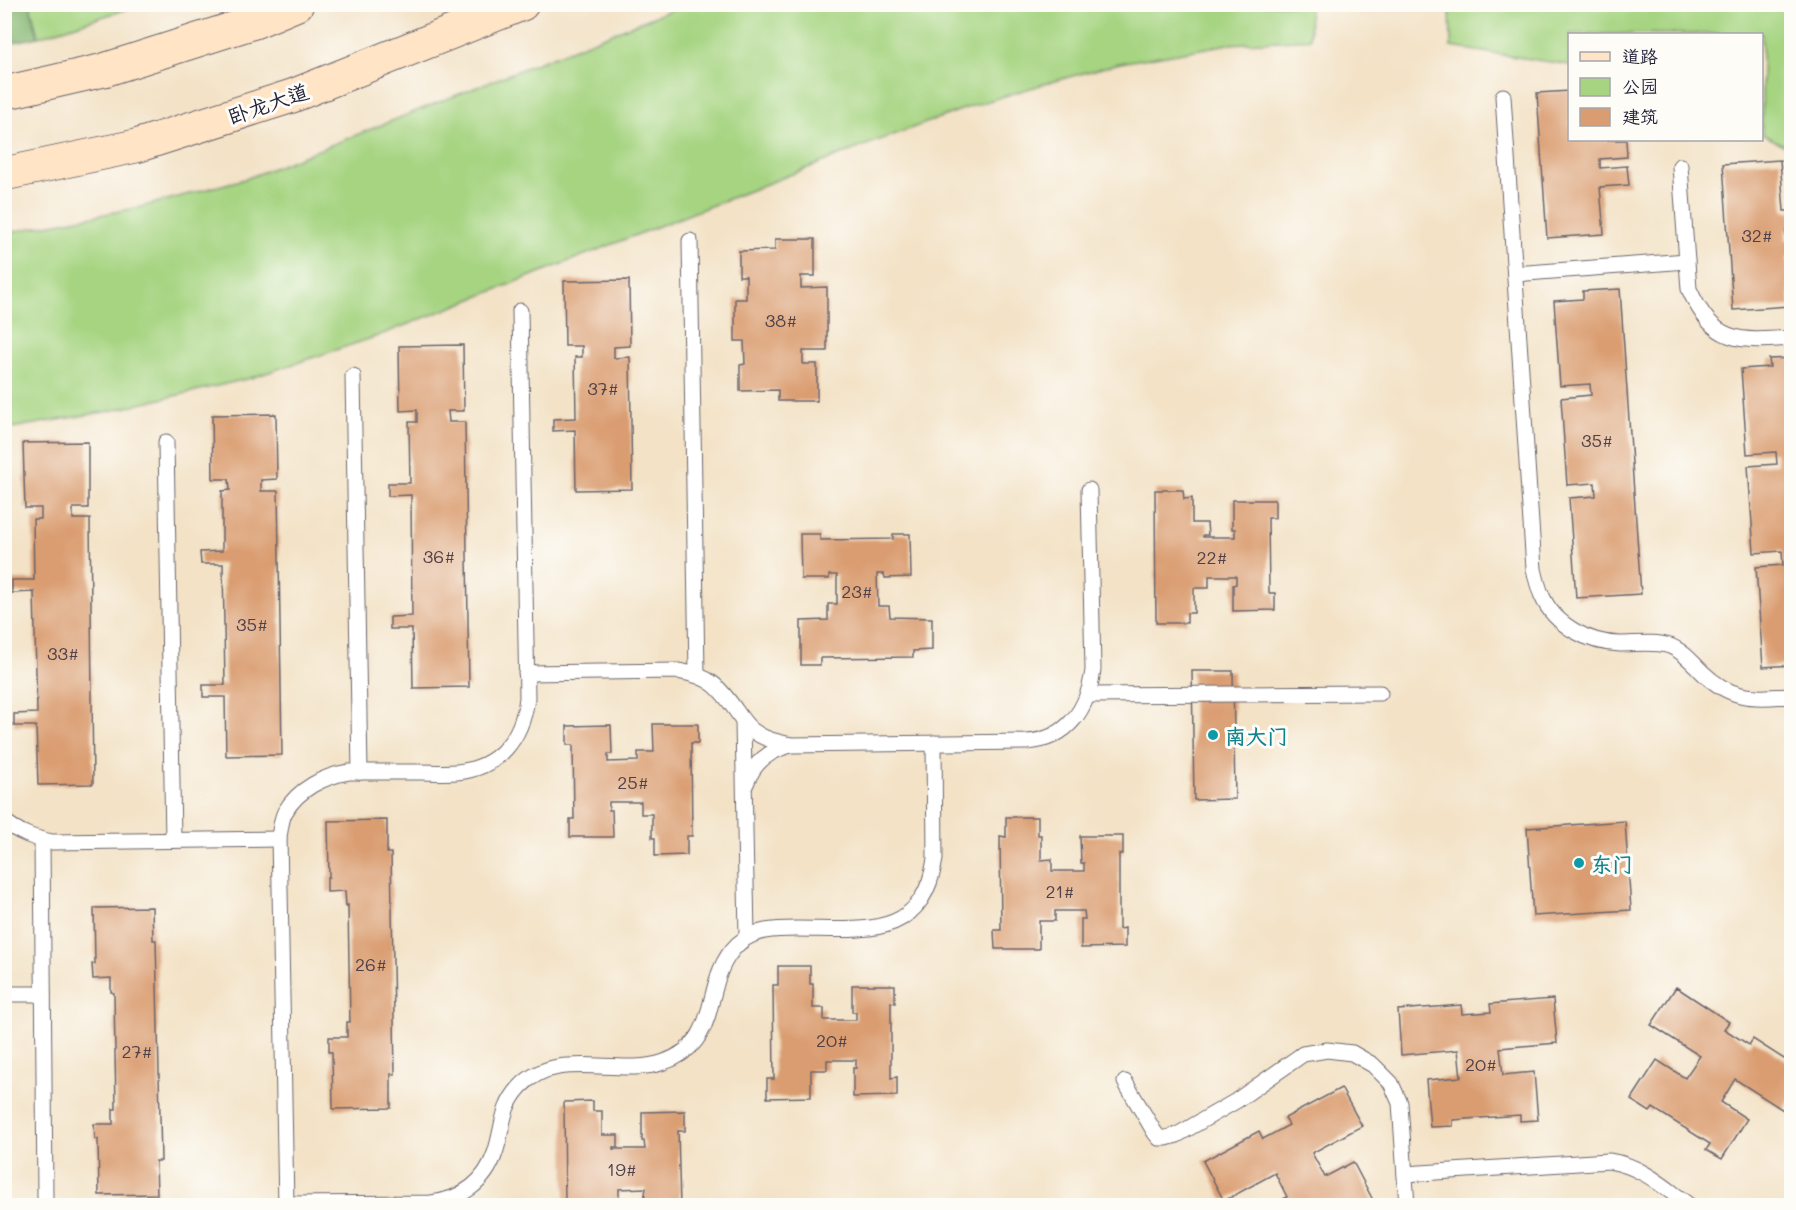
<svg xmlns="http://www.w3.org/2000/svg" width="1796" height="1210" viewBox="0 0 1796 1210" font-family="Mali,'LXGW WenKai TC',sans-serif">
<rect width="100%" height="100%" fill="#fdfcf7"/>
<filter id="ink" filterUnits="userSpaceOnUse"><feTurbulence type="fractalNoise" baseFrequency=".0167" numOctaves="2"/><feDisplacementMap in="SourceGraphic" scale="12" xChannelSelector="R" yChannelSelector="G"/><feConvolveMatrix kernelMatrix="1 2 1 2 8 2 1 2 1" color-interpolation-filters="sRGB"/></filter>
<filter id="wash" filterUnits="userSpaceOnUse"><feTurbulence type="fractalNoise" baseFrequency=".008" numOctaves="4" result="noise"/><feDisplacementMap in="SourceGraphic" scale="24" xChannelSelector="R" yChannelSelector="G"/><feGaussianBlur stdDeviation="1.35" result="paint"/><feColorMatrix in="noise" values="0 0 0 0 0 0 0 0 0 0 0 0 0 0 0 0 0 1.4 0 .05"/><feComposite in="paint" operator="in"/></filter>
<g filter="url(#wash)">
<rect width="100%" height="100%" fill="#f3e2c6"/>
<!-- green -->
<g fill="#a6d481" stroke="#647b5e" stroke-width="1.5">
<path d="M30,4L140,5L38,37Z"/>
<path d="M683,5H1309L1310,39L1229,44L1120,63L1047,83L972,106L874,142L375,337L251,378L110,411L5,429V233L141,207L248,178Z"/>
<path d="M1450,5H1791V149L1762,134V34H1570L1569,65L1451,47Z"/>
</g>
<!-- forest -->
<path fill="#84b66f" stroke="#536c55" stroke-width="1.5" d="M4,5H30L38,37L5,44Z"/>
<g id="blocks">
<!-- building -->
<g fill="#da9d71">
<path d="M1570,91V140H1626L1627,157L1600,159V168L1627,166L1629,185L1600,187L1604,234L1547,238L1537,93Z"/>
<path d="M1780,160L1784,211H1792V230H1786V240L1792,239V258H1787L1790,306L1733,310L1723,164Z"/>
<path d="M775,239H815V276H801V288L827,287V351H803V364H817V401H778V390L740,391V365L745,364L744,341H735V299H746V276H739V251L775,250Z"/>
<path d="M629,280L630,346L614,347V358L630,357L632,489L576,490L575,430L553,431V419L576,418L575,357H582V346H565L564,281Z"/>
<path d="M1620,289L1641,594L1576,598L1569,498L1596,496L1595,483L1567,485L1561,398L1591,395L1590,384L1560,386L1554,301L1583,299V291Z"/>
<path d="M463,345L464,411H448L449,422H465L469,687L413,688L412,629H390V617L412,616L411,495L388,496V483H410L409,422H417V410L400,411L399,346Z"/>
<path d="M1792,358V665L1763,667L1756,567L1783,565L1782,551L1754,553L1748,466L1777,464L1776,452L1747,454L1741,369L1770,367L1769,359Z"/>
<path d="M276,414L277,479L261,480V491H278L282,755L226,756L225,697H203V685H225L223,564H201L200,552L222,551V491L230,490L229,479H213L212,415Z"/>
<path d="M88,442V508H73V519H90L93,784L38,785L36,726H14V714L37,713L34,592L12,593V580H34L33,519H41V508H25L23,443Z"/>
<path d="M1155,490H1183L1184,499L1192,498V523H1207L1208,535H1203V537H1235V529H1232V500H1275V518H1268L1269,593H1275V610L1233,611V585L1236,584V576H1209V588H1194V613H1187V623H1156Z"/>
<path d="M800,534H820V540L893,539V534H910L911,577L885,578L884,574H877L878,606H889L890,617L932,618V650L913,651V657L820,658V665H801V621L828,620V604H837V575H829V579H801Z"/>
<path d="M1192,671H1233L1235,799L1194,800Z"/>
<path d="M653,724H698V743H691L692,836H687V855L655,856V838H652V814H641V802H609V810H612L613,837H570V819H574L573,745H567V726L611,725L612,754H608V762L638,761V752H654Z"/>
<path d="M1006,817H1038V835H1041V860L1052,859V871H1084V863H1081L1080,836H1123V854H1119V929L1125,928V947L1081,948V919H1085L1084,911H1055V921H1039V949H995L994,930H1001L1000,836L1006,837Z"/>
<path d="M387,820V853H391L395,1074H391V1108L333,1109L332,1052H329V1037H347V1022H350L348,905L346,906L345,891L327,892V877H329L328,821Z"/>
<path d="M1625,821L1631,910L1533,916L1527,828Z"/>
<path d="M152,907L153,940H156L161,1161H156L157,1194L99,1195L98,1139H95L94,1124H113V1109H116L114,993L111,992V978L93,979L92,964H95L94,908Z"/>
<path d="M778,966H810V984H813V1008H824V1020H856V1012H852V985H895V1003L891,1002V1078L897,1077V1096L853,1097V1068H856V1060H827V1070H811V1097L767,1098V1079H774L773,985H778Z"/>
<path d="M1676,987L1729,1022L1724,1029L1749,1045L1753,1039L1792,1064V1096L1783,1110L1735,1079L1721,1102L1747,1119L1722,1159L1706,1150L1710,1144L1653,1108L1650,1112L1631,1100L1657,1060L1685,1078L1700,1056L1651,1025Z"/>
<path d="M1553,999L1557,1043L1500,1048L1503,1075L1534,1072L1538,1120L1520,1121V1115L1453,1120V1126L1430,1127L1426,1080L1461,1077L1458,1050L1401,1055L1398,1010L1461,1005L1462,1014L1491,1012L1490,1004Z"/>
<path d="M1341,1088L1362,1126L1312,1153L1325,1177L1353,1162L1375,1204L1372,1206H1271L1287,1197L1275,1173L1224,1201L1203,1161L1259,1131L1263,1139L1289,1125L1285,1118Z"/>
<path d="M593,1101V1111H602V1135H618V1147H613V1149H645L644,1141H642V1112L685,1111V1131H678L680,1206H643L646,1188L619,1189V1200L604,1201V1206H565L564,1102Z"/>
</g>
</g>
</g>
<g filter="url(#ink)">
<use href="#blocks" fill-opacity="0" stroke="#6b656c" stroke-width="1.5"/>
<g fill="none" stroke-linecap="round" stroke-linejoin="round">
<defs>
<g id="service">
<path d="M1503,96L1534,569C1536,578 1538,587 1542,596C1555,626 1589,643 1620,644C1636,644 1654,641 1670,646C1683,651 1693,663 1702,672C1732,701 1753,698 1792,696"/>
<path d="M1680,166L1689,289C1714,344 1738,342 1792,338"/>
<path d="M690,241L697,674"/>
<path d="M1515,274L1687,261"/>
<path d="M353,376L360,772"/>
<path d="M166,442L173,840"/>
<path d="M526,673L678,671C710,676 719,686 737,712C741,718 746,725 752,730C763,739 777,742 791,745L1027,742C1068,739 1088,709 1093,670L1089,490"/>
<path d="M1088,695L1380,693"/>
<path d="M743,721L747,936"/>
<path d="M746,784C753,763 770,750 791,745"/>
<path d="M4,821C19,833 33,838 52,842L279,839"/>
<path d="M42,840L45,1197"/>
<path d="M4,994H43"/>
<path d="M1125,1082L1155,1133L1159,1138H1166L1177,1135L1236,1101L1303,1054L1327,1050L1352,1053L1373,1065L1391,1083L1400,1103L1407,1206"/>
<path d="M1405,1174L1609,1161C1642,1166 1664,1187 1690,1206"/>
<path d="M286,1204L431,1203C461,1199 485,1183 495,1153C504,1127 500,1109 520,1087C557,1047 619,1078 664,1062C726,1040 699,981 738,944C754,929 776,929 797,929C861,929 923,941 935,859L934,743"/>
<path d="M286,1206L279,836C281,828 281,819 285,812C298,789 324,776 349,772C372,772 396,772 419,772C431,772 444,773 457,772C499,768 522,738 527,698L520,311"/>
</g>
<g id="secondary">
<path d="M4,93L104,70L254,22L297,4"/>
<path d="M4,174L136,146L292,96L522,4"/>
</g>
</defs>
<!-- service casing -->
<use href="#service" stroke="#6b656c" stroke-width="17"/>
<!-- secondary casing -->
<use href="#secondary" stroke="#6b656c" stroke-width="35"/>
<!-- service -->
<use href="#service" stroke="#fff" stroke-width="15"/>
<!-- secondary -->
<use href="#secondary" stroke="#ffe4c6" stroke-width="33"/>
</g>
</g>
<!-- markers -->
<g fill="#0f9aa8" stroke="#fdfcf7" stroke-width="2">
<circle cx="1213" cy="735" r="6"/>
<circle cx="1579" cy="863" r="6"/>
</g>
<g text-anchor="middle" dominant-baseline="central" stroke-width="6" stroke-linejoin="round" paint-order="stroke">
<!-- number labels -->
<g font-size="18" fill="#504148">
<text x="1757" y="235">32#</text>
<text x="781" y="320">38#</text>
<text x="603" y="388">37#</text>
<text x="1597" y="440">35#</text>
<text x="439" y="556">36#</text>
<text x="1212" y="557">22#</text>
<text x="857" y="591">23#</text>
<text x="252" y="624">35#</text>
<text x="63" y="653">33#</text>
<text x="633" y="782">25#</text>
<text x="1060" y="891">21#</text>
<text x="371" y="964">26#</text>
<text x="832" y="1040">20#</text>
<text x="137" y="1051">27#</text>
<text x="1481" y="1064">20#</text>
<text x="622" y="1169">19#</text>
</g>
<!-- street labels -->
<g font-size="21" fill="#22223b" stroke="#fdfcf7">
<text transform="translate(268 103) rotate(-19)">卧龙大道</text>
</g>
<!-- culture labels -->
<g font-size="21" font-weight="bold" fill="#0d838f" stroke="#fdfcf7" text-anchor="start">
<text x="1225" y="735">南大门</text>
<text x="1591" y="863">东门</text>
</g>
</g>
<!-- margin -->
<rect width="1796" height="1210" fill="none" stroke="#fdfcf7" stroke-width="24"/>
<!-- legend -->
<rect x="1568" y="33" width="195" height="108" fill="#fdfcf7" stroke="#a5a5ac" stroke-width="1.5"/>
<rect x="1580" y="52" width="30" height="9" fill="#ffe4c6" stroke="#a5a5ac" stroke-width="1.5"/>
<text x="1622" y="63" font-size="18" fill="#22223b">道路</text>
<rect x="1580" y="78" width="30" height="18" fill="#a6d481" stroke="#a5a5ac" stroke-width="1.5"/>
<text x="1622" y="93" font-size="18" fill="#22223b">公园</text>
<rect x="1580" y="108" width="30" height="18" fill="#da9d71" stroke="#a5a5ac" stroke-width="1.5"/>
<text x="1622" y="123" font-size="18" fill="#22223b">建筑</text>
</svg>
